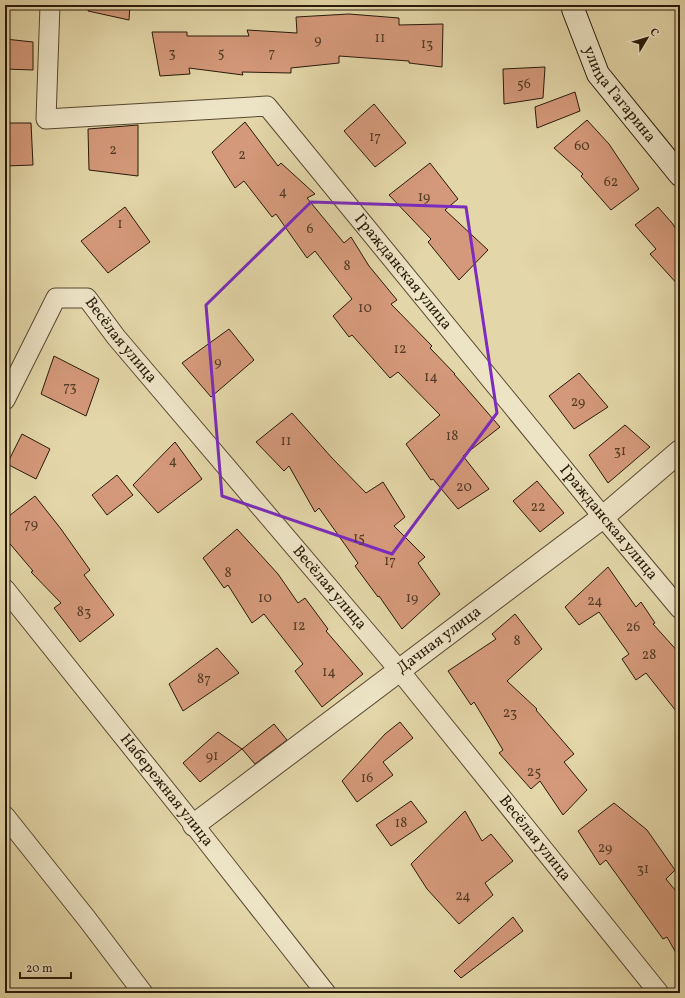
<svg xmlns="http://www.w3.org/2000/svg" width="685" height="998" viewBox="0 0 685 998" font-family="Vollkorn,serif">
<rect width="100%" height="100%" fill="#e3d6a8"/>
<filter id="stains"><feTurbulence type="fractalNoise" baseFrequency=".005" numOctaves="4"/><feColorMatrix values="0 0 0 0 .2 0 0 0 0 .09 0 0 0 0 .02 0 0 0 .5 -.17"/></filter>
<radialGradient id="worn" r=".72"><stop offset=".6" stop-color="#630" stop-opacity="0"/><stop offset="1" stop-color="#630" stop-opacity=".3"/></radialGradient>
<!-- building -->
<g fill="#d4997a" stroke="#281a09">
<path d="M89,5H130L129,20L88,11Z"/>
<path d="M349,14L399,18V25L443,24L442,67L409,63V61L339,56V63L291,68V73L242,72L243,75L189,68L190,74L160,76L152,32H187V36H249L247,30L297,33L296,17Z"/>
<path d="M5,39L33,42V70L5,69Z"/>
<path d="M545,67L543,98L504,104L503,69Z"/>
<path d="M575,92L580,111L537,128L535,107Z"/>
<path d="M374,104L406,143L375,167L344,131Z"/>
<path d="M587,120L609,144L639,189L611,210L581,176L583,174L554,148Z"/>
<path d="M245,122L278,166L281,163L315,194L307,198L344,243L351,237L369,266L397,300L391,304L432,346L430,348L455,374H454L500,427L463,456L489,489L458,509L433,479L431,480L406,444L440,415L398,372L390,378L352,335L349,337L333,316L352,299L315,251L307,258L276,214L272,217L244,181L235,188L212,152Z"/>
<path d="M5,123H31L33,165L5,166Z"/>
<path d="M138,125V176L89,170L88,129Z"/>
<path d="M430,163L458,199L445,210L488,250L459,280L428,242L431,239L389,195Z"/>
<path d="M125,207L150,242L108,273L81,241Z"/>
<path d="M658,207L672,223L680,235V287L650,254L656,249L635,225Z"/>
<path d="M229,329L254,360L211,397L182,363Z"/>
<path d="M54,356L99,379L86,416L41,394Z"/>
<path d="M579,373L608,407L574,429L549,396Z"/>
<path d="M292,413L332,458L366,493L383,482L405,517L394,526L425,557L418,563L440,594L402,629L379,596L378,597L355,566L358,563L319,508L315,512L289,466L284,471L256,442Z"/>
<path d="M625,425L650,447L608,483L589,455Z"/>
<path d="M22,434L50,449L36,479L7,464Z"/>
<path d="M175,442L202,479L158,513L133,485Z"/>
<path d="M117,475L133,495L107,515L92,495Z"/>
<path d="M537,481L564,513L540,532L513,501Z"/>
<path d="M35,496L61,529L90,570L84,575L114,615L80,642L54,608L61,603L31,572L33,571L5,538V519Z"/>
<path d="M237,529L278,574L298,603L305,598L328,629L326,631L363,674L322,707L295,671L303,664L264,614L252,623L228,585L224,588L203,558Z"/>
<path d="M608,567L636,607L641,602L655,623L653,624L680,654V716L646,673L636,680L622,659L629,654L599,612L579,625L565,607Z"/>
<path d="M515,614L542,649L507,681L537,709L536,710L574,754L564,762L587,790L563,815L540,781L531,789L499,753L503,750L474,702L471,705L448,671L496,639L492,634Z"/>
<path d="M217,648L239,673L183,711L169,684Z"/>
<path d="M400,722L413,738L383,762L393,775L357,802L342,781L385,734Z"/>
<path d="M274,724L287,740L255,764L242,749Z"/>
<path d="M218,732L242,749L200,782L183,763Z"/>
<path d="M411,801L427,822L391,846L376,825Z"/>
<path d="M614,803L647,830L675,870L666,879L680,896V960L667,937L663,939L606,860L600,865L578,831Z"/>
<path d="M465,811L482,841L491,834L513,861L485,883L493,895L459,924L427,889L411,864Z"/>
<path d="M513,917L523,931L461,978L454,971Z"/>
</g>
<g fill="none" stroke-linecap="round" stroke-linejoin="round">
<defs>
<g id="minor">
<path id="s1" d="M50,5L46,119L267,106L603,517L680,609"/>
<path id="s2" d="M5,400L56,298H87L116,337L399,670L659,993"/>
<path id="s3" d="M5,589L194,825L326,993"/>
<path d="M5,816L87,919L143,993"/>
</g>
<g id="tertiary">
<path id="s4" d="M194,825L603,517L680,451"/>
</g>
<g id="secondary">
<path id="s5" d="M573,5V9L598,74L680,175"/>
</g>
</defs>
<!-- minor casing -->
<use href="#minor" stroke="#574931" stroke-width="21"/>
<!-- tertiary casing -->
<use href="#tertiary" stroke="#574931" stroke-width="24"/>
<!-- secondary casing -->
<use href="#secondary" stroke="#281a09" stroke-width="24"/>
<!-- minor -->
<use href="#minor" stroke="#ede4c6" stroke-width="19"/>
<!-- tertiary -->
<use href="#tertiary" stroke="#ede4c6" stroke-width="22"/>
<!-- secondary -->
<use href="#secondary" stroke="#ede4c6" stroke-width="22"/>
</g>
<!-- marked area -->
<path fill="none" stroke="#7b2cbf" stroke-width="3" stroke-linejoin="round" d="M311,202L466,207L497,413L392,554L222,496L206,305Z"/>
<g text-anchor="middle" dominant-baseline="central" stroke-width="4" stroke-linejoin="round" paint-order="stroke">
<!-- number labels -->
<g font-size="14" fill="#533a25">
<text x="380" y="38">11</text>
<text x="318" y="40">9</text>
<text x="427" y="44">13</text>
<text x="172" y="53">3</text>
<text x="221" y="53">5</text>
<text x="272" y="53">7</text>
<text x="524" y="84">56</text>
<text x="375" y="137">17</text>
<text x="582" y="146">60</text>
<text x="113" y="150">2</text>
<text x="242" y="155">2</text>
<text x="611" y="182">62</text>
<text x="283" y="192">4</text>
<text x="424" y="197">19</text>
<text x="120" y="224">1</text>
<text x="310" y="229">6</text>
<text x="347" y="266">8</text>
<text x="365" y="308">10</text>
<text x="400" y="349">12</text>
<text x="218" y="362">9</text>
<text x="431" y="377">14</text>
<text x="70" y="387">73</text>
<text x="578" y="402">29</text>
<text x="452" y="436">18</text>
<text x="286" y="441">11</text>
<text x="620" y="451">31</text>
<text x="173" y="461">4</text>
<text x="464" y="487">20</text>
<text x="538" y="507">22</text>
<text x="31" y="524">79</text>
<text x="359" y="538">15</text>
<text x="390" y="561">17</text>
<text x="228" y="573">8</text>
<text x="265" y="598">10</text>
<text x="412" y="598">19</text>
<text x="595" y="601">24</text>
<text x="84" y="612">83</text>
<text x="299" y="626">12</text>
<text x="633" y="627">26</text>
<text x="517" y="641">8</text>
<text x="649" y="655">28</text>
<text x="329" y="672">14</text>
<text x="204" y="679">87</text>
<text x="510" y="713">23</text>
<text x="212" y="756">91</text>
<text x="534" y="772">25</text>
<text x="367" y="778">16</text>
<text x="401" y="823">18</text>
<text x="605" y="848">29</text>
<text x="643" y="869">31</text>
<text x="463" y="896">24</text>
</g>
<!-- street labels -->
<g font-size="16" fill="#281a09" stroke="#ede4c6">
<text stroke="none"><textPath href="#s5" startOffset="102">улица Гагарина</textPath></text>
<text stroke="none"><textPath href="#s1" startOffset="550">Гражданская улица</textPath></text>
<text stroke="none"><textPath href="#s2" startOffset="199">Весёлая улица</textPath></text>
<text stroke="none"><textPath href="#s1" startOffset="874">Гражданская улица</textPath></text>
<text stroke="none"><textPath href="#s2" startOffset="523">Весёлая улица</textPath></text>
<text stroke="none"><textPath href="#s4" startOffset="307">Дачная улица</textPath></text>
<text stroke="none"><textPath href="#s3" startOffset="258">Набережная улица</textPath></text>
<text stroke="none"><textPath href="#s2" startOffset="847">Весёлая улица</textPath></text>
</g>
</g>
<!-- margin -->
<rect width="685" height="998" fill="none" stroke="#e3d6a8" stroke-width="20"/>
<rect x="6" y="6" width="673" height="986" fill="none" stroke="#281a09" stroke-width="2"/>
<rect x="10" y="10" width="665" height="978" fill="none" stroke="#281a09"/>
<!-- north arrow -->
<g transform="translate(647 38) rotate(52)" stroke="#ede4c6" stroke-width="3" paint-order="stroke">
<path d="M0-3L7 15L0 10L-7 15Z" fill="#281a09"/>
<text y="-6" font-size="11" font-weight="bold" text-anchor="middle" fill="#281a09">С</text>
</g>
<!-- scale -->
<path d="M20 972v6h51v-6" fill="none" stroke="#281a09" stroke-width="2"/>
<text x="26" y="972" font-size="12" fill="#281a09" stroke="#ede4c6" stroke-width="3" paint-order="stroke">20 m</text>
<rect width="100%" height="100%" filter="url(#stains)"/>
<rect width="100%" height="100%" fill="url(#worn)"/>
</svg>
